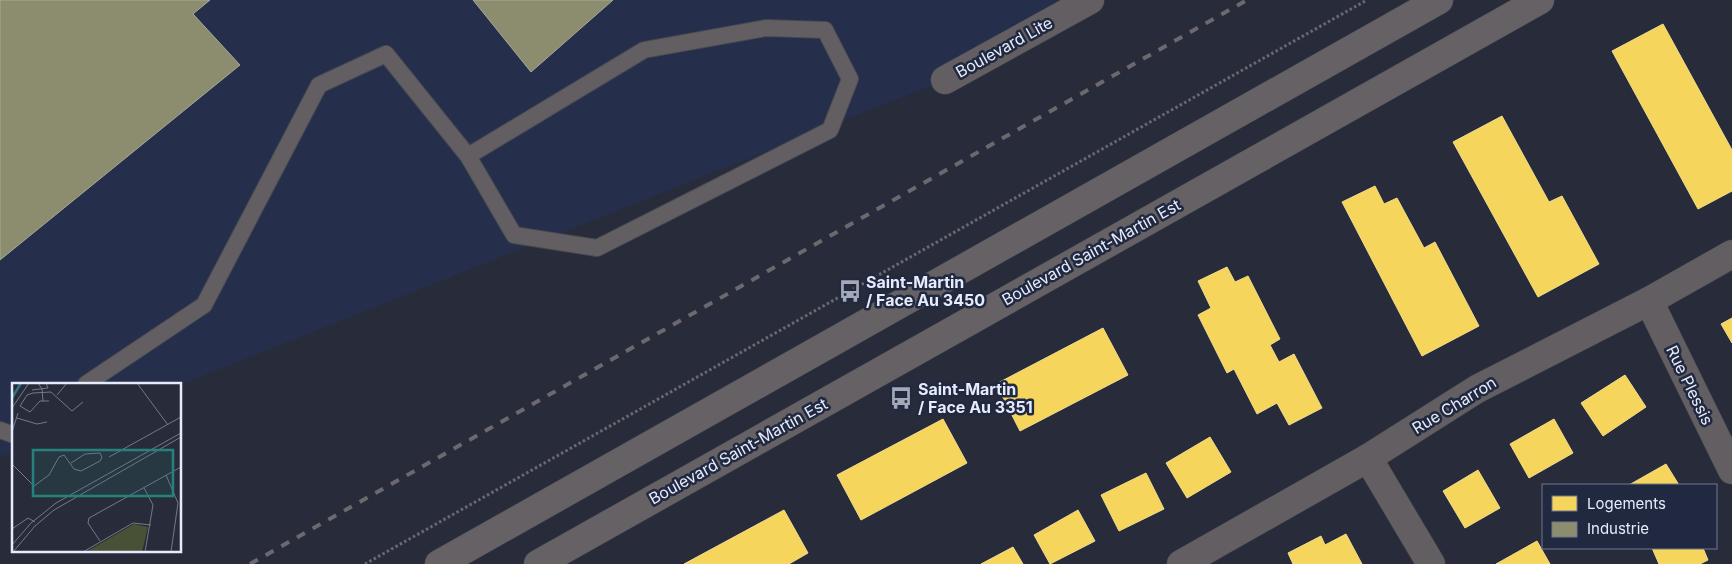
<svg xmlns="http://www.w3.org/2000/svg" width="1732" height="564" viewBox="0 0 1732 564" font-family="Inter,sans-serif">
<rect width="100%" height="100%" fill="#282c3a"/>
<!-- built -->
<path fill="#252e4a" d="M0,0H1090L945,80L180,385L14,384V452L0,457Z"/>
<!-- homes -->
<g fill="#f6d55c" stroke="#f1dc8c">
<path d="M1663,24L1732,150V191L1698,209L1612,51Z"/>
<path d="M1502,116L1549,202L1562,196L1599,264L1538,297L1453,142Z"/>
<path d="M1375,186L1384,204L1397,198L1424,248L1435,242L1479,326L1422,356L1342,202Z"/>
<path d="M1227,267L1235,282L1248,276L1280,339L1270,345L1279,362L1294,354L1322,408L1289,425L1277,403L1257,414L1234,369L1227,373L1198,315L1211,308L1198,281Z"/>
<path d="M1732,318V343L1721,324Z"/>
<path d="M1103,328L1128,375L1020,431L996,384Z"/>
<path d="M1625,375L1646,407L1603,436L1581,403Z"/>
<path d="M943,419L967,463L861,520L837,475Z"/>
<path d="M1554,419L1573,453L1529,478L1510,444Z"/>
<path d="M1210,437L1231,472L1187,498L1166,463Z"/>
<path d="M1666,464L1679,485H1629Z"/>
<path d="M1478,470L1500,508L1465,528L1443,491Z"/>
<path d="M1146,473L1164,509L1119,531L1101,495Z"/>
<path d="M784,510L808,553L789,564H684Z"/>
<path d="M1078,510L1095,541L1050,564L1034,535Z"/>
<path d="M1346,534L1362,564H1293L1288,553L1321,536L1325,545Z"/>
<path d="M1537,541L1550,564H1496Z"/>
<path d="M1013,547L1023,564H981Z"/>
<path d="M1652,548H1703L1708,560L1700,564H1659Z"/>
</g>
<!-- industry -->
<g fill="#8c8c6e" stroke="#a7a999">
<path d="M0,0H210L193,14L240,65L0,260Z"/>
<path d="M473,0H613L531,72Z"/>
</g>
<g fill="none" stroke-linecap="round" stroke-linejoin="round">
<defs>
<g id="service">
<path d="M86,384L204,305L319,85L386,54L468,156L514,235L597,248L830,130L850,79L825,30L766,28L644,50L468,156"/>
<path d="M0,430L11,434L14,432"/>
</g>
<g id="minor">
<path d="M1649,301L1732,470"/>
<path d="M1368,458L1431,564"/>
<path d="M1181,564L1368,458L1477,389L1649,301L1732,254"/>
</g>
<path id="tertiary" d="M945,80L1090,0"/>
<g id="secondary">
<path d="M439,564L1439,0"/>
<path d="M538,564L1540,0"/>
</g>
</defs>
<!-- service casing -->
<use href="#service" stroke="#444853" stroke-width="18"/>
<!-- minor casing -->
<use href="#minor" stroke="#444853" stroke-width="29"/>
<!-- tertiary casing -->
<use href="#tertiary" stroke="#444853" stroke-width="29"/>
<!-- secondary casing -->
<use href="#secondary" stroke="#444853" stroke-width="29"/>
<!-- path -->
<path stroke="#6a696d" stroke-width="3" stroke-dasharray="2.5 2.5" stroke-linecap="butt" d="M365,564L1367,0"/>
<!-- service -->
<use href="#service" stroke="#625e61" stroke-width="16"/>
<!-- minor -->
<use href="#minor" stroke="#625e61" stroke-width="28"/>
<!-- tertiary -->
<use href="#tertiary" stroke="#625e61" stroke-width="28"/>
<!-- secondary -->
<use href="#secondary" stroke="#656164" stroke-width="28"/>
<!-- rail -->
<path stroke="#6b696f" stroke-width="4" stroke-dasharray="9 9" stroke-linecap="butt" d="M250,564L1247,0"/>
</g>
<!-- icons -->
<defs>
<symbol id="bus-bare" viewBox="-9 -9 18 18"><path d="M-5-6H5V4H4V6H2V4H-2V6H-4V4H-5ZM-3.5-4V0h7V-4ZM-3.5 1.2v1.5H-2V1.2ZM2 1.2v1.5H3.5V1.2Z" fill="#a4a9b8" stroke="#212941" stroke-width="2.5" paint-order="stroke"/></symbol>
</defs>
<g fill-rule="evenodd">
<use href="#bus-bare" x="834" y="275" width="32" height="32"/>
<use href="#bus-bare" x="885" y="382" width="32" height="32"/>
</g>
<g text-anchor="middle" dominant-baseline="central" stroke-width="5" stroke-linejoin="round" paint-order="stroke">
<!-- street labels -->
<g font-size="16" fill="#e6ecfc" stroke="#212941">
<text transform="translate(1004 47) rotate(-29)">Boulevard Lite</text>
<text transform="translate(1091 252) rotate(-29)">Boulevard Saint-Martin Est</text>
<text transform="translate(1690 385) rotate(64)">Rue Plessis</text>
<text transform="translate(1454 405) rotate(-31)">Rue Charron</text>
<text transform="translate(738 451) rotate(-29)">Boulevard Saint-Martin Est</text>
</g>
<!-- poi labels -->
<g font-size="16" font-weight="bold" fill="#e6ecfc" stroke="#212941" text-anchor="start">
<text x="866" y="282">Saint-Martin<tspan x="866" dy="18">/ Face Au 3450</tspan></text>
<text x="918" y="389">Saint-Martin<tspan x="918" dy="18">/ Face Au 3351</tspan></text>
</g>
</g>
<!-- overview -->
<g transform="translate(12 383)">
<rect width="169" height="169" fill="#282c3a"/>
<path d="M122,141L136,144L130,169H74Z" fill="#485135"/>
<path fill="none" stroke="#35707c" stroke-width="2.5" d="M0,15L9,0"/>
<path fill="none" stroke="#747988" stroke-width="1" d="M26,0L30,6L31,18M125,0L156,42M20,7L36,5L34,0M45,12L55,0M37,18H28L18,29L8,23L15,12L21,10L39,9L60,28L71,19M0,25L17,0M5,35L25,41L35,39M0,49L6,30M97,74L169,34M0,81L22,103L37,92L47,74L52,72L62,86L69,88L88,78L90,74L88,70L73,71L59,80M154,92L166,120L159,169M132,105L141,122L133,169M0,146L16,135L23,139M88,158L76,140L77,135L169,84M0,162L19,140L44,120L169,50M1,169L23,143L42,127L169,54M71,169L121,140L139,142"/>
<path fill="#24827c" fill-opacity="0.15" stroke="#24827c" stroke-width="2.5" d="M21,67H161V113H21Z"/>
<rect width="169" height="169" fill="none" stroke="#e6ecfc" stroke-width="2.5"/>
</g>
<!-- legend -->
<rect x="1542" y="484" width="175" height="65" fill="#212941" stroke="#70778c"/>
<rect x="1552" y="496" width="25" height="15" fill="#f6d55c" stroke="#70778c"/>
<text x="1587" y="509" font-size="15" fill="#e6ecfc">Logements</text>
<rect x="1552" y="522" width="25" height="15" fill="#8c8c6e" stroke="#70778c"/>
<text x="1587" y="534" font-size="15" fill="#e6ecfc">Industrie</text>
</svg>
